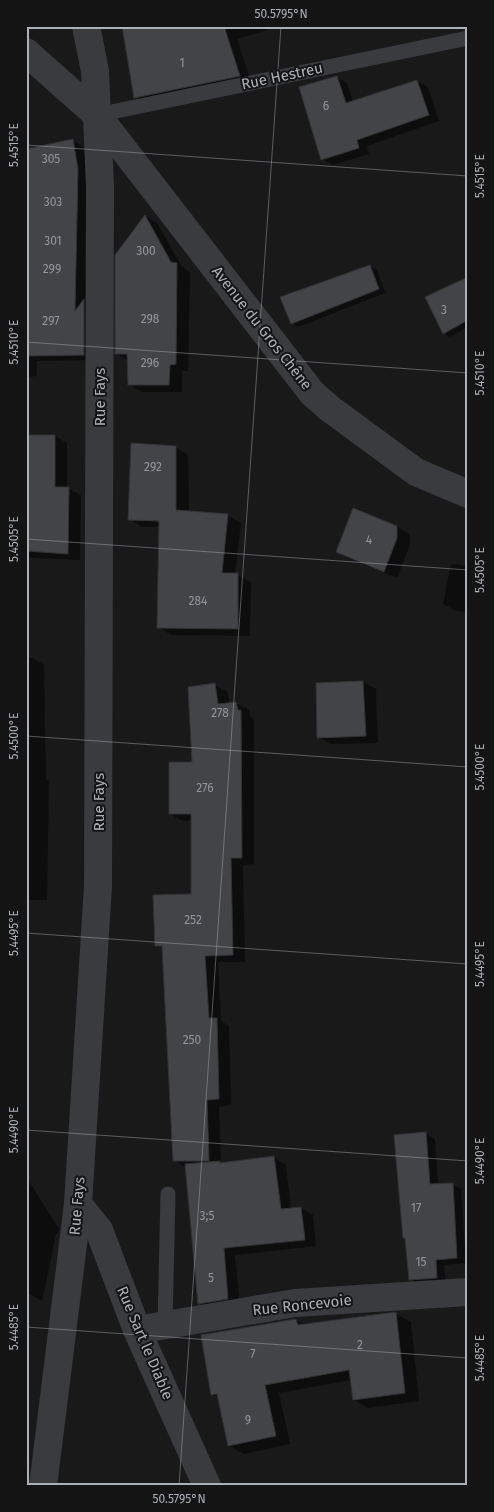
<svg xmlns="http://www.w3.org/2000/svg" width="494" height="1512" viewBox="0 0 494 1512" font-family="'Fira Sans',sans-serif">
<rect width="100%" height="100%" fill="#19191a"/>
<!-- shadow -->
<g fill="#0007">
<path d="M127,26H267L268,30L237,39L251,82L147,104L135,97Z"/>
<path d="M337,77L347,83L353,102L417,81L428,87L439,121L367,146L369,154L333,165L322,159Z"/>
<path d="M72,140L83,146L88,176L86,301L94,306V360L37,361V376L26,377V150Z"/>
<path d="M145,216L157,223L182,267L190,272L188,371H182V392H142L129,385V361L116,354Z"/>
<path d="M370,266L377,270L385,293L298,327L292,323Z"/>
<path d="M468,278V327L450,337L444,333Z"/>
<path d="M26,436H55L67,443V488L81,495L80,560L31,558L26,555Z"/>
<path d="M176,447L188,455L189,512L228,516L241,523L235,574L251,582L250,636L171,635L158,627L160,527H142L130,519Z"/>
<path d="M397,527L410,534V545L397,578L350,559L337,552Z"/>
<path d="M451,564L468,566V613L456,611L443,604Z"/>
<path d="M26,658H32L44,665L46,779L49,781L47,900H26Z"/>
<path d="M363,682L376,689L378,743L331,744L318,737Z"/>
<path d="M215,685L228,692L229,704L236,703L249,710L250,716L254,719V864L243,865L245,962H218L221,1021L229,1026L231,1105L219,1107L221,1163L274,1158L286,1165L291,1209L301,1208L313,1215L316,1246L235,1255L240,1305L211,1310L199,1303L187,1168L174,1160L163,949L156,945L193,895L192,821H183L170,814L194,764Z"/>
<path d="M426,1134L435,1139L438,1185L452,1184L461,1189L466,1263L444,1265L446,1283L419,1284L410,1279L395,1136Z"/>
<path d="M26,1177L60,1230L56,1235L42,1301L26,1292Z"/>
<path d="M396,1314L411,1322L419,1401L368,1408L354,1400L351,1380L279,1393L290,1444L244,1454L229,1446L219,1399L212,1394L296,1320L306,1326Z"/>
</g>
<!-- building -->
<g fill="#434447" stroke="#333336">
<path d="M122,26H224L240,76L134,98Z"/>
<path d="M337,76L346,103L417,80L429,115L357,140L359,148L321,160L299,87Z"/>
<path d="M73,139L78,169L75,311L84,299V355L26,356L28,281L26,225H28L26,149Z"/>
<path d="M145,215L171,262L177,263L176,364L170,365L169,385H128L127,354H115V255Z"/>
<path d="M370,265L379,289L291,324L280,297Z"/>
<path d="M468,277V320L443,334L425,297Z"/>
<path d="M26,435H55V487H69L68,554L26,551Z"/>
<path d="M131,443L176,446V510L228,514L222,573H238V629L157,628L159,521L128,520Z"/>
<path d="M353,508L397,526V538L384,572L336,552Z"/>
<path d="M363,681L366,736L317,738L316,683Z"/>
<path d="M215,683L218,704L236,702L238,710H241L242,858H231L233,955L205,956L209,1018H217L219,1099L207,1100L209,1161H173L162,946H155L153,895L191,894V814H169V762H192L188,687Z"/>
<path d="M426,1132L430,1184L453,1183L457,1258L436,1260L437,1278L409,1280L405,1238H403L394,1135Z"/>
<path d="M274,1156L281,1209L301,1207L305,1240L224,1248L228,1299L198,1304L185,1164L220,1161V1163Z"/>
<path d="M396,1312L405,1393L353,1400L349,1370L265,1385L276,1436L228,1446L217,1394L211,1395L201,1335L296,1319L298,1325Z"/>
</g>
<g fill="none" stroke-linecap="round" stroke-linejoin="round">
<!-- service -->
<g stroke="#3a3b3f" stroke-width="15">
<path d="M97,115L468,38"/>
<path d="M165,1325L168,1194"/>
</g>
<!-- minor -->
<g stroke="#3a3b3f" stroke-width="28">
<path d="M26,52L97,115L312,393L329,408L416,472L468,494"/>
<path d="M78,1204L99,1230L137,1330L207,1486"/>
<path d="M137,1330L295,1303L468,1292"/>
<path d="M43,1486L78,1204L98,886L100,186L95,71L86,26"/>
</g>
</g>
<!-- ticks -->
<path fill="none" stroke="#acb1b9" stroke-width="1" stroke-opacity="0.45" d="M26,145L468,176M26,342L468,373M26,539L468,570M26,736L468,767M26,933L468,964M26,1130L468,1161M26,1327L468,1358M179,1486L281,26"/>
<g text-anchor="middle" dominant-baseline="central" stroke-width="4" stroke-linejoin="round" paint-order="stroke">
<!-- number labels -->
<g font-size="12" fill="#92969c">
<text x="182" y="63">1</text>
<text x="326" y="106">6</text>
<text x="51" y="159">305</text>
<text x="53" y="202">303</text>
<text x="53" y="241">301</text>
<text x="146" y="251">300</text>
<text x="52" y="269">299</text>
<text x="444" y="310">3</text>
<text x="150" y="319">298</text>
<text x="51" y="321">297</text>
<text x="150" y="363">296</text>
<text x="153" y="467">292</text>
<text x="369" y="540">4</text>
<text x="198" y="601">284</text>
<text x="220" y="713">278</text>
<text x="205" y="788">276</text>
<text x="193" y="920">252</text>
<text x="192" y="1040">250</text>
<text x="416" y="1208">17</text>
<text x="207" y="1216">3;5</text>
<text x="421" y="1262">15</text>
<text x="211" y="1278">5</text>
<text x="360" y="1345">2</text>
<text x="253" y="1354">7</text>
<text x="248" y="1420">9</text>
</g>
<!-- street labels -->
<g font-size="15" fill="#acb1b9" stroke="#141415">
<text transform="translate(282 76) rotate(-12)">Rue Hestreu</text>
<text transform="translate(262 328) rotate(52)">Avenue du Gros Chêne</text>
<text transform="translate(100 397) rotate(-90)">Rue Fays</text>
<text transform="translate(99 802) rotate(-90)">Rue Fays</text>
<text transform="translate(77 1206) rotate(-85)">Rue Fays</text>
<text transform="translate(302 1305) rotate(-6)">Rue Roncevoie</text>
<text transform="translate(145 1343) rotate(67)">Rue Sart le Diable</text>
</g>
</g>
<!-- border -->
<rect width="494" height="1512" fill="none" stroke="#141415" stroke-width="55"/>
<rect x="28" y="28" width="438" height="1456" fill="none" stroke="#acb1b9" stroke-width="2"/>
<g font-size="12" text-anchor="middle" fill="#acb1b9">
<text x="281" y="18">50.5795°N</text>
<text transform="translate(14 145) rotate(-90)" y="4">5.4515°E</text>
<text transform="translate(480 176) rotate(-90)" y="4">5.4515°E</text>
<text transform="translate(14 342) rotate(-90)" y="4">5.4510°E</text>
<text transform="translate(480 373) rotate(-90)" y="4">5.4510°E</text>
<text transform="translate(14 539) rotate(-90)" y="4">5.4505°E</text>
<text transform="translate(480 570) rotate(-90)" y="4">5.4505°E</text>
<text transform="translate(14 736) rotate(-90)" y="4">5.4500°E</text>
<text transform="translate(480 767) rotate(-90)" y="4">5.4500°E</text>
<text transform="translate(14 933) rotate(-90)" y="4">5.4495°E</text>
<text transform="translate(480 964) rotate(-90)" y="4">5.4495°E</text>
<text transform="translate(14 1130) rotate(-90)" y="4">5.4490°E</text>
<text transform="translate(480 1161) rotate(-90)" y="4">5.4490°E</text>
<text transform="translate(14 1327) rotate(-90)" y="4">5.4485°E</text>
<text transform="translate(480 1358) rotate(-90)" y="4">5.4485°E</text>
<text x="179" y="1503">50.5795°N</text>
</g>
</svg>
